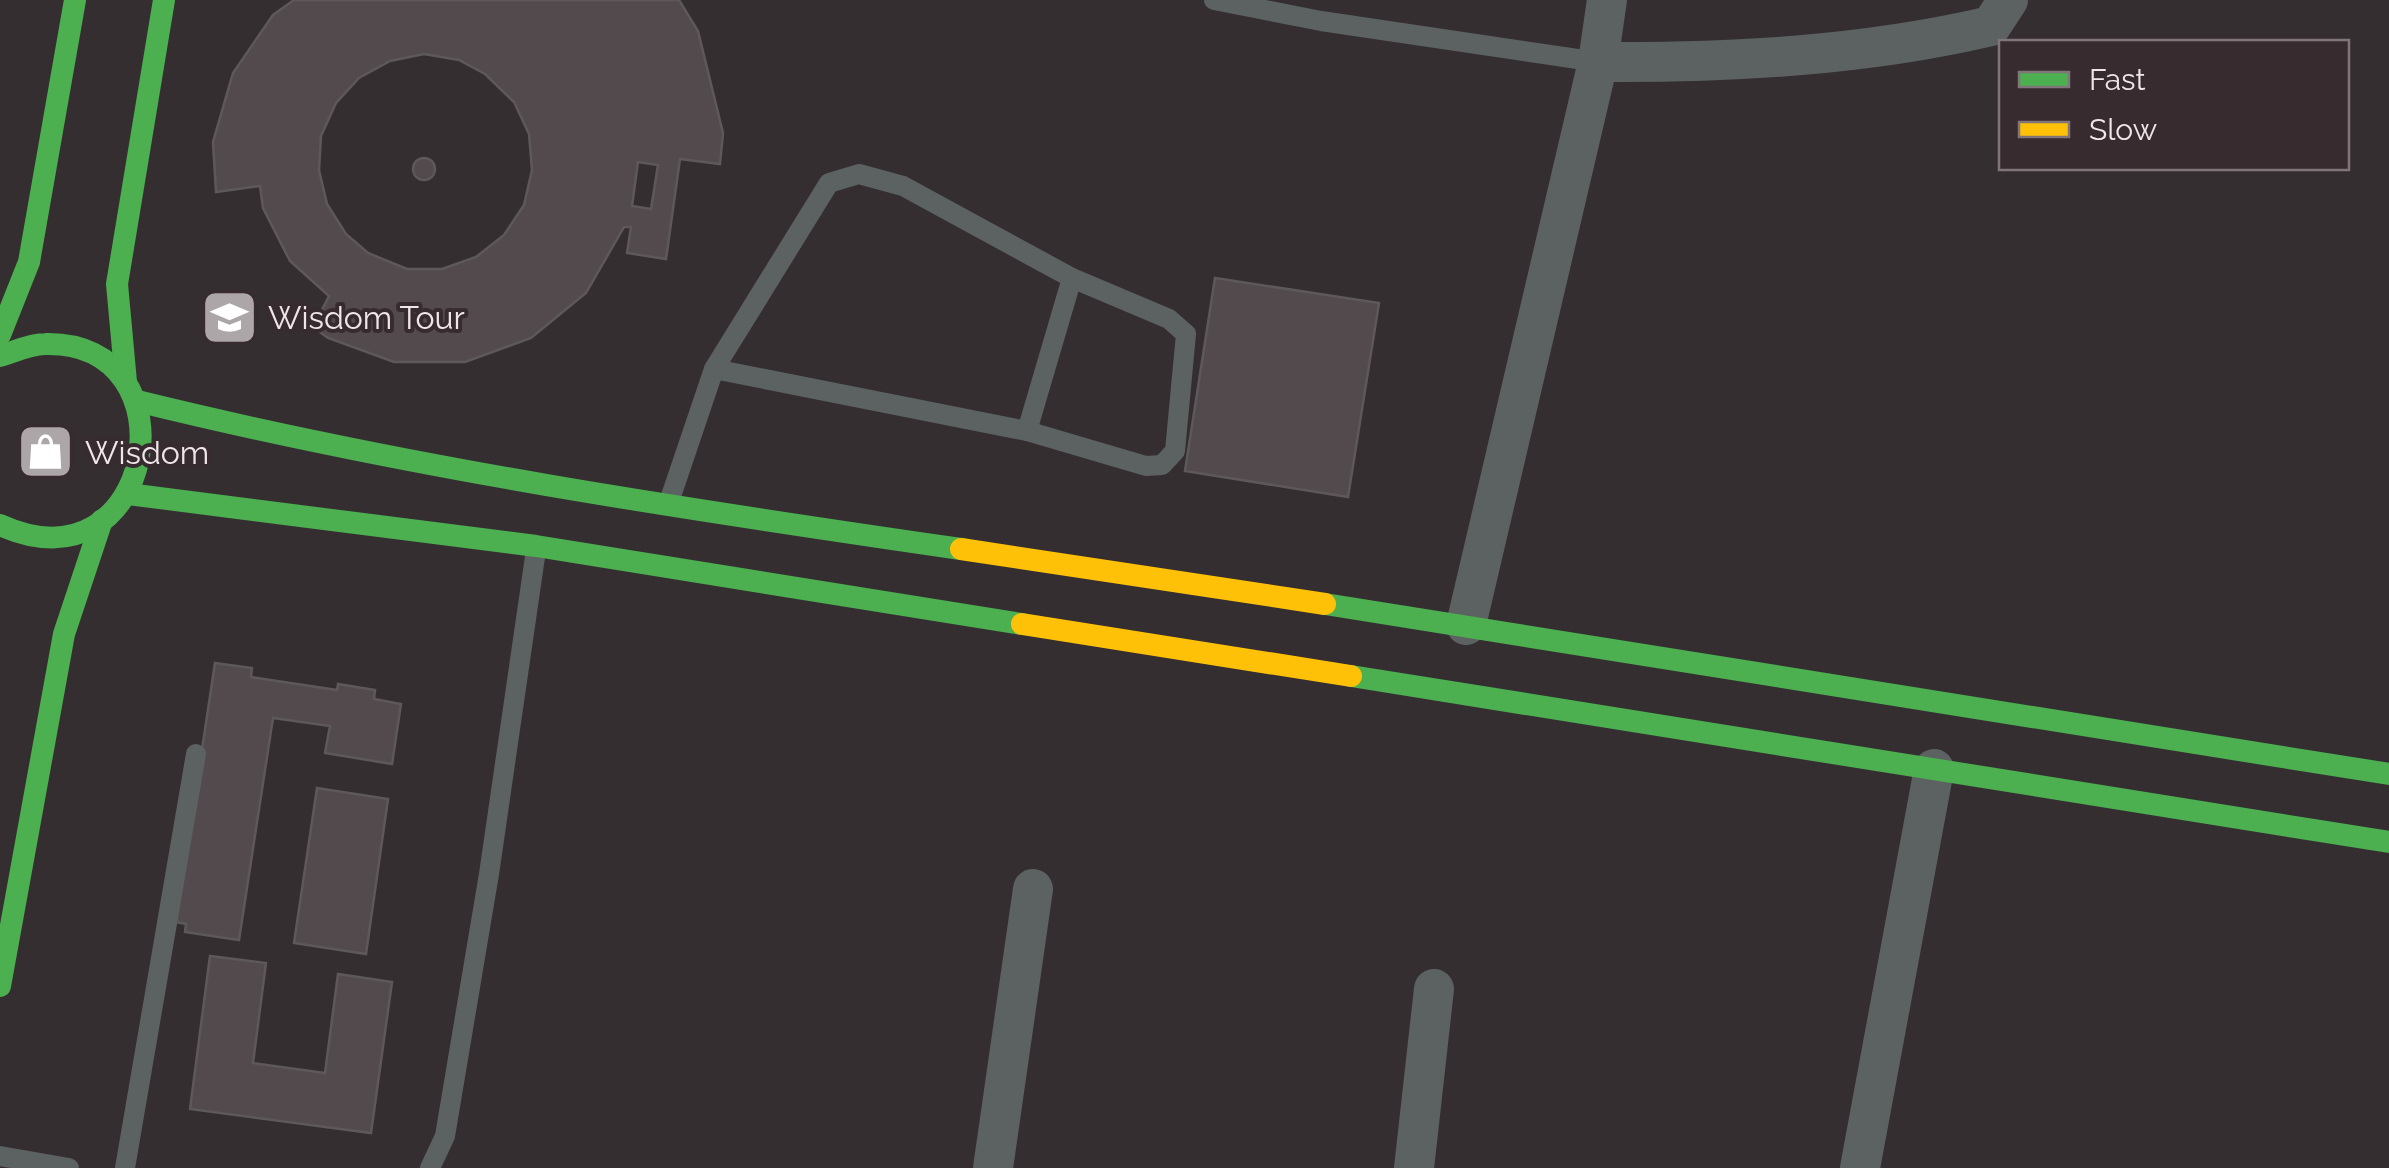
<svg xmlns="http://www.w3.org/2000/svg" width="2389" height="1168" viewBox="0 0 2389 1168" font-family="Raleway,sans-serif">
<rect width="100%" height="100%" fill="#342e31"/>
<!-- building -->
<g fill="#534a4e" stroke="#5d585a" stroke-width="2.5" fill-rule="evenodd">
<path d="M294,0H679L698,31L723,133L720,164L680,159L666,259L627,253L631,227H624L586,293L531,338L465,362H394L328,338L313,327L329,296L290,261L263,208L260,186L216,192L213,142L233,73L273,15ZM424,54L459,60L485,74L514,102L529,134L532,170L524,205L504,235L476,257L442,269H407L368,253L346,234L327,204L319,170L321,136L336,103L359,78L390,61ZM638,162L658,165L651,209L632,206Z"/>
<circle cx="424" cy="169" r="11"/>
<path d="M1215,278L1379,303L1348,497L1185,471Z"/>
<path d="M215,663L252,668L251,677L337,690L338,684L375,690L374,699L401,704L392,764L325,753L330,726L273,718L239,940L185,932L186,924L176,922Z"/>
<path d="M317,788L388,799L366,954L294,943Z"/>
<path d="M210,956L266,963L253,1063L325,1073L338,974L392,982L371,1133L190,1109Z"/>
</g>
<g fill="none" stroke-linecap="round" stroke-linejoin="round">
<!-- lane -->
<g stroke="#5c6161" stroke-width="20">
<path d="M1214,0L1321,21L1598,62"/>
<path d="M714,369L1027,431L1072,278"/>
<path d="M669,502L714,369L829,183L859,174L903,186L1072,278L1169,319L1186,334L1175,451L1162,465L1146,466L1027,431"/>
<path d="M0,1156L69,1168"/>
<path d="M125,1168L196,754"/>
<path d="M430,1168L445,1136L489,874L536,550"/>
</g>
<!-- street -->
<g stroke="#5c6161" stroke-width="40">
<path d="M1598,62C1728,63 1863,56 1991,26L2008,0"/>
<path d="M1466,625L1598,62L1607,0"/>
<path d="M993,1168L1033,889"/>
<path d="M1414,1168L1434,989"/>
<path d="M1860,1168L1934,769"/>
</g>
<!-- fast -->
<g stroke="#4caf50" stroke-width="22">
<path d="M0,335L29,262L75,0"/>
<path d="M0,356C14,352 30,344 45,344C198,340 156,596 0,525"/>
<path d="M126,382L117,284L164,0"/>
<path d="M137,401C409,468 684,509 961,549"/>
<path d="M128,494L536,546L1022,624"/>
<path d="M1325,604L2389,774"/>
<path d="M1351,676L2389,842"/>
<path d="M0,986L64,634L102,520"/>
</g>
<!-- slow -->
<g stroke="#ffc107" stroke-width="22">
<path d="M961,549L1325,604"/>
<path d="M1022,624L1351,676"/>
</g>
</g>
<!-- icons -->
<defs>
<symbol id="school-square" viewBox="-11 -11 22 22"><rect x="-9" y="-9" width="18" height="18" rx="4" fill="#ada6a9" stroke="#372b30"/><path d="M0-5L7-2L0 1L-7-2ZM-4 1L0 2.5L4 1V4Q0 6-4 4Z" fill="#fff"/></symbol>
<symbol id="shop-square" viewBox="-11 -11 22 22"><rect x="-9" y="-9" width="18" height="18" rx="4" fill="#ada6a9" stroke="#372b30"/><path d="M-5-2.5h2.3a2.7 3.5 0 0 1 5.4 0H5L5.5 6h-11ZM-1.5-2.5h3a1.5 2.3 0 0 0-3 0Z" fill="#fff"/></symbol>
</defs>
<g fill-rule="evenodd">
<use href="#school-square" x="198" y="286" width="63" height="63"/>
<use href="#shop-square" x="14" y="420" width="63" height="63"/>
</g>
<g text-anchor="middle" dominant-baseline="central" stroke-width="8" stroke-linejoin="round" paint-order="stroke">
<!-- poi labels -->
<g font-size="32" fill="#eee6e9" stroke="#372b30" text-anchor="start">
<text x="268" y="317">Wisdom Tour</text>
<text x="85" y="452">Wisdom</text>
</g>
</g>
<!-- legend -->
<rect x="1999" y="40" width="350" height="130" fill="#372b30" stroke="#80767a" stroke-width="2.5"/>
<rect x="2019" y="72" width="50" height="15" fill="#4caf50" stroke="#80767a" stroke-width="2.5"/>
<text x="2089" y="90" font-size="30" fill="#eee6e9">Fast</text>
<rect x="2019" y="122" width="50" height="15" fill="#ffc107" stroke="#80767a" stroke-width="2.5"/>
<text x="2089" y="140" font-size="30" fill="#eee6e9">Slow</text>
</svg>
